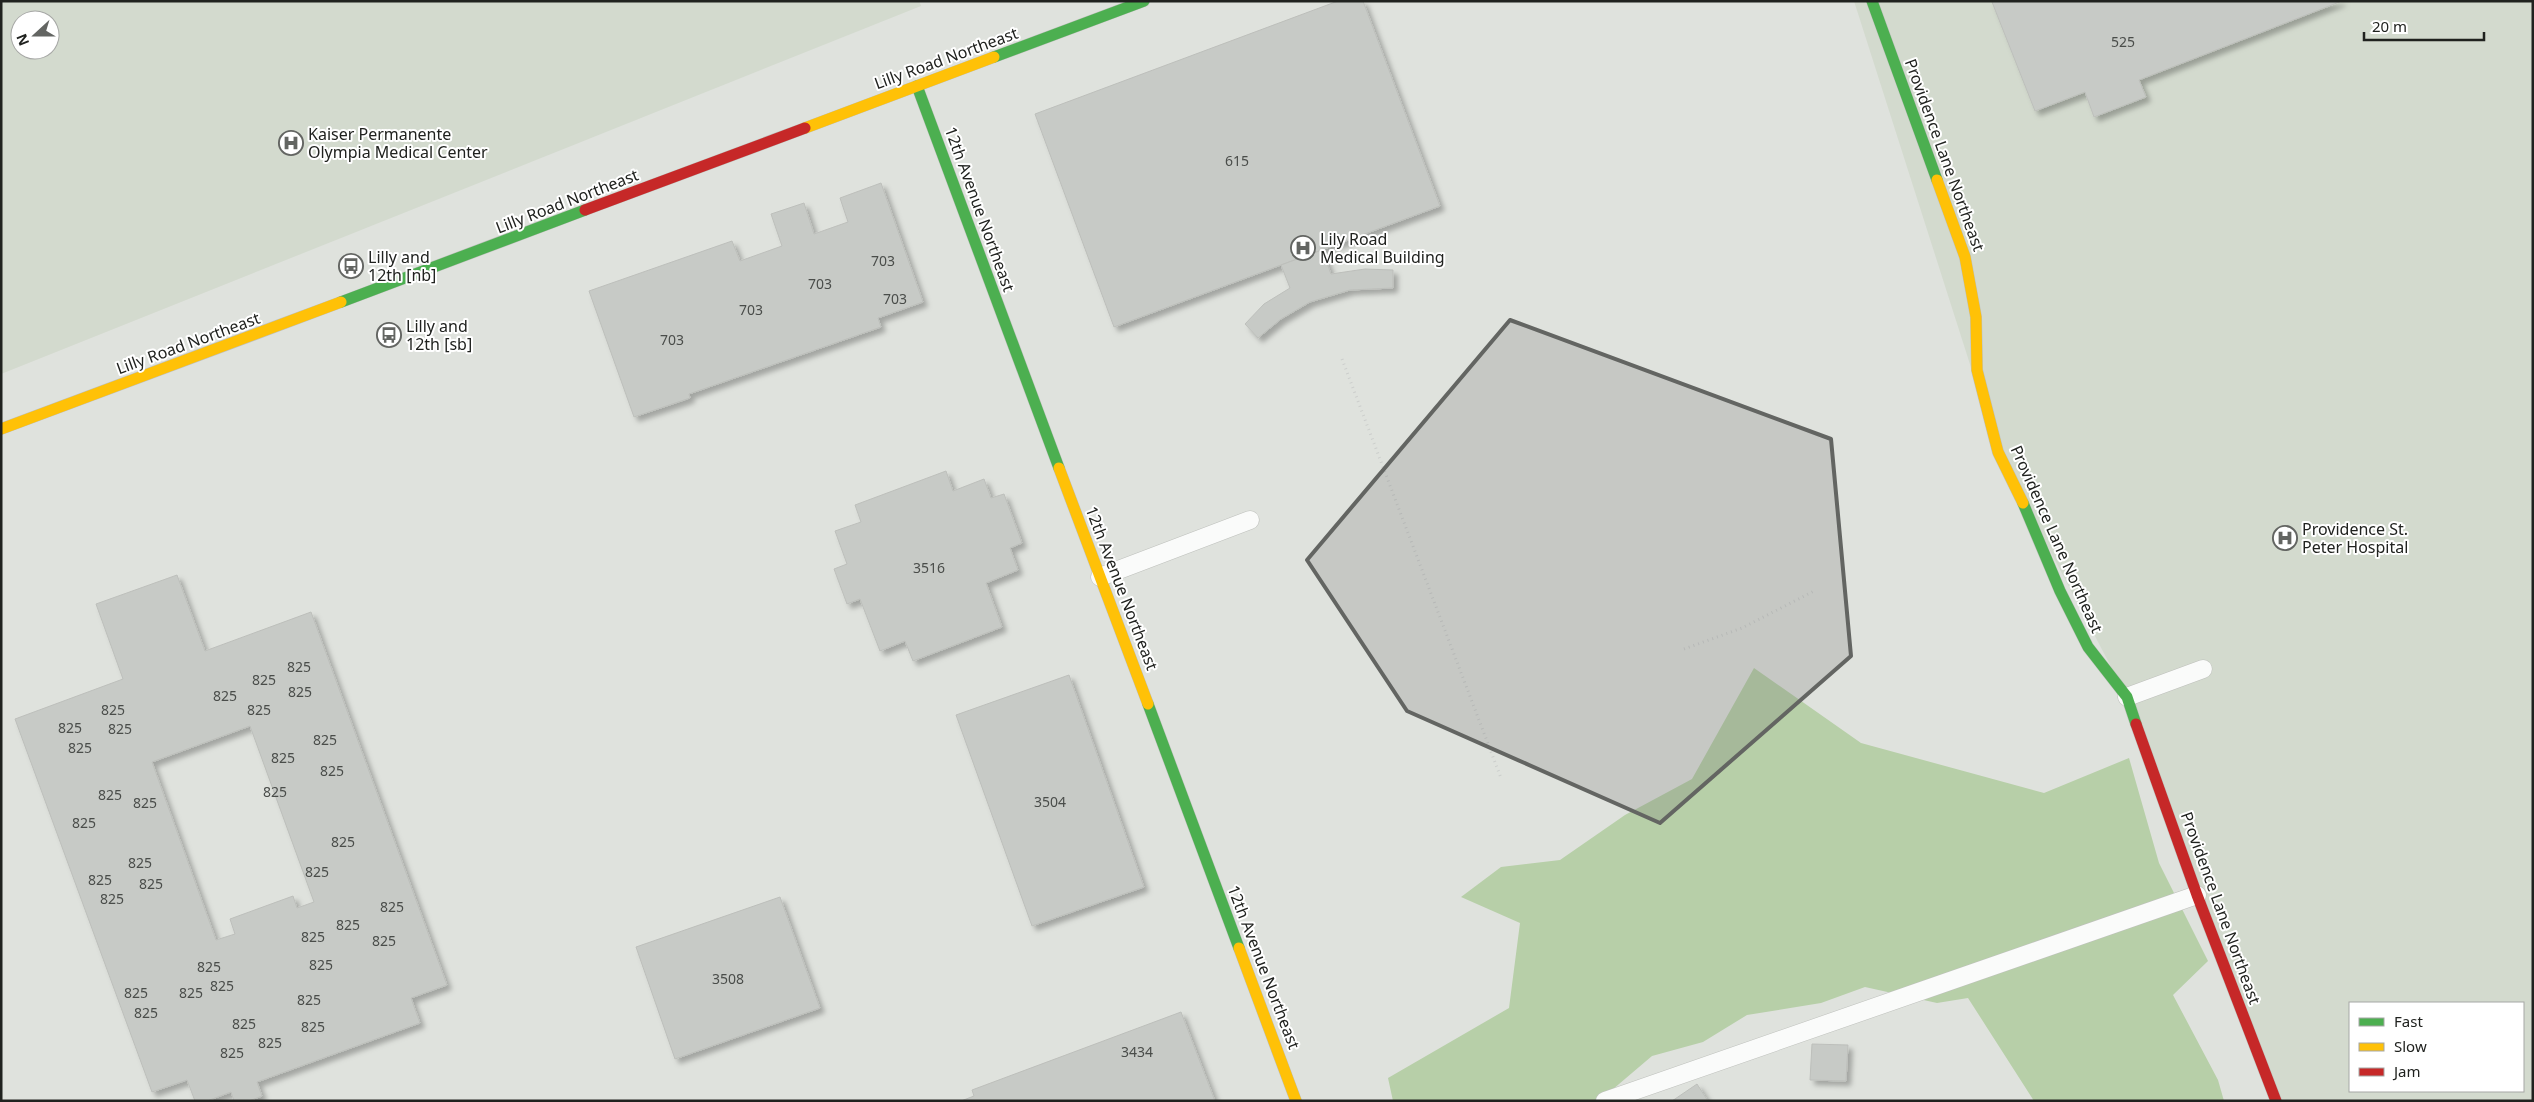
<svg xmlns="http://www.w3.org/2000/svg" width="2534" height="1102" viewBox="0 0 2534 1102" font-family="'Noto Sans',sans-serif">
<defs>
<filter id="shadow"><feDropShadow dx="4.5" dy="4.5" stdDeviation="2.5" flood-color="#0004"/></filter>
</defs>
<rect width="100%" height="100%" fill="#dfe2dd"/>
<!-- built -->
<g fill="#d3dace" fill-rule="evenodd">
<path d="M1,1H919L921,6L1,374ZM20,20H50V50H20Z"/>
<path d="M1854,1H2533V1101H2276L2127,697L1998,452ZM2350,1003H2523V1091H2350Z"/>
</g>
<!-- green -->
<path fill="#b7cfa8" d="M1754,668L1861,743L2044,793L2129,758L2159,863L2208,961L2173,995L2218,1080L2224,1101H2034L1968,998L1937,1003L1865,987L1821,1003L1747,1015L1703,1042L1652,1056L1599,1101H1393L1388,1078L1509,1008L1520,923L1461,897L1501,867L1560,860L1625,815L1692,779Z"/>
<!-- building -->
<g fill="#c7cac6" stroke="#bdbfbb" fill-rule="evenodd" filter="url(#shadow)">
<path d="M1338,1H1363L1440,206L1114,327L1035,114Z"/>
<path d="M1996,1H2342L2139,80L2146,97L2094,117L2085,92L2035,111L1992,2Z"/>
<path d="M881,183L923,302L878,318L881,327L689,394L690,398L634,417L589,291L732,241L740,261L782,246L771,214L804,203L814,234L848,222L840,198Z"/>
<path d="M1322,250L1331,274L1365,269L1393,270V288L1350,290L1310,302L1281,319L1258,338L1245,324L1264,304L1290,288L1281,265Z"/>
<path d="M946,471L953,491L984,479L991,498L1004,494L1022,543L1010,548L1018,570L986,583L1002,627L913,661L905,641L880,651L860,599L847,604L834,569L847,564L835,531L861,522L855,505Z"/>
<path d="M177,575L205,651L311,612L447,985L411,998L420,1023L257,1082L262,1096L249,1101H234L231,1092L207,1101H195L187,1080L152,1092L15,719L123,679L96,604ZM250,726L314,902L297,908L293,896L230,919L235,934L216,940L152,762Z"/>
<path d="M1069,675L1144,887L1032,926L956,715Z"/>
<path d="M780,897L820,1008L675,1059L636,947Z"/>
<path d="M1181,1012L1215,1101H961L974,1096L972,1090Z"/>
<path d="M1812,1044L1848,1045L1846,1081L1810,1080Z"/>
<path d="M1697,1084L1708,1101H1672Z"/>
</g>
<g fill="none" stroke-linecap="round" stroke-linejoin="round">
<defs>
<g id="lane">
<path d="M1100,577L1250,520"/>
<path d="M2127,697L2203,669"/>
<path d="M1605,1101L2197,895"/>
</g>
<g id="fast">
<path d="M1872,1L1937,180"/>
<path d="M994,57L1144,1"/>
<path d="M917,86L1059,468"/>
<path d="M341,302L585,210"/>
<path d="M2023,503L2060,591L2088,647L2127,697L2136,724"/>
<path d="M1148,704L1239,948"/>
</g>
<g id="slow">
<path d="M805,128L994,57"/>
<path d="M1937,180L1965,257L1976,317L1977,370L1998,452L2023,503"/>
<path d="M1,429L341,302"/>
<path d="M1059,468L1148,704"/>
<path d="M1239,948L1296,1101"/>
</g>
<g id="jam">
<path d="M585,210L805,128"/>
<path d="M2136,724L2197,895L2276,1101"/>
</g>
</defs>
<!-- lane casing -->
<use href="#lane" stroke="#bec0bc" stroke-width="19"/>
<!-- fast casing -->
<use href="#fast" stroke="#bec0bc" stroke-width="12"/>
<!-- slow casing -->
<use href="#slow" stroke="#bec0bc" stroke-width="12"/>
<!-- jam casing -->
<use href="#jam" stroke="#bec0bc" stroke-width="12"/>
<!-- path -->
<g stroke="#cccecc" stroke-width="3" stroke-dasharray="1 4" stroke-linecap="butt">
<path d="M1342,359L1501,778"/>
<path d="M1684,649L1742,628L1816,590"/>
</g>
<!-- lane -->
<use href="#lane" stroke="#fafbfa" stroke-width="18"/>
<!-- fast -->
<use href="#fast" stroke="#4caf50" stroke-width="11"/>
<!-- slow -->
<use href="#slow" stroke="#ffc107" stroke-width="11"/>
<!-- jam -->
<use href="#jam" stroke="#c62828" stroke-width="11"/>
</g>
<!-- marked area -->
<path fill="#636562" fill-opacity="0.2" stroke="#636562" stroke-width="4" stroke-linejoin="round" d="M1510,320L1831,439L1851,656L1660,823L1407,711L1307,560Z"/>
<!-- icons -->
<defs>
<symbol id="hospital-ring" viewBox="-11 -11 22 22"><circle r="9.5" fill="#fff" stroke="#636562" stroke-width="1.5"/><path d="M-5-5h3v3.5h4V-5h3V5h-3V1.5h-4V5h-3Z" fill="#636562"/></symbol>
<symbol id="bus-ring" viewBox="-11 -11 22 22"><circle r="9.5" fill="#fff" stroke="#636562" stroke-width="1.5"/><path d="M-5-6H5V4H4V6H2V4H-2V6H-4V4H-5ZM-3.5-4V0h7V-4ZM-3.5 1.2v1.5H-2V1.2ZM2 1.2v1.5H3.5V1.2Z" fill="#636562"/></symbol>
</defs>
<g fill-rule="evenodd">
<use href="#hospital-ring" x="277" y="129" width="28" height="28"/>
<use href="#hospital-ring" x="1289" y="234" width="28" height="28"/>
<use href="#bus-ring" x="337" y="252" width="28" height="28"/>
<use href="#bus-ring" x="375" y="321" width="28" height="28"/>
<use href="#hospital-ring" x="2271" y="524" width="28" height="28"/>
</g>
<g text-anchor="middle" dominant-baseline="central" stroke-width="4" stroke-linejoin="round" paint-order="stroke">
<!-- number labels -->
<g font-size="14" fill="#4a4d4a">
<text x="2123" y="41">525</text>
<text x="1237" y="160">615</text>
<text x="883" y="260">703</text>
<text x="820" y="283">703</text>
<text x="895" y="298">703</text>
<text x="751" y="309">703</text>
<text x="672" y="339">703</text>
<text x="929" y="567">3516</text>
<text x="299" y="666">825</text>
<text x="264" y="679">825</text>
<text x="300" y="691">825</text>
<text x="225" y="695">825</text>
<text x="113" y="709">825</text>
<text x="259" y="709">825</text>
<text x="70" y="727">825</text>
<text x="120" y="728">825</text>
<text x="325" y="739">825</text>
<text x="80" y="747">825</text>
<text x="283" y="757">825</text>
<text x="332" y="770">825</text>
<text x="275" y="791">825</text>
<text x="110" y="794">825</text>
<text x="1050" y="801">3504</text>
<text x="145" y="802">825</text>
<text x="84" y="822">825</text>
<text x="343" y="841">825</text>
<text x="140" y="862">825</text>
<text x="317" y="871">825</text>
<text x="100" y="879">825</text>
<text x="151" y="883">825</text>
<text x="112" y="898">825</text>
<text x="392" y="906">825</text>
<text x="348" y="924">825</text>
<text x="313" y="936">825</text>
<text x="384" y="940">825</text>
<text x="321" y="964">825</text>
<text x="209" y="966">825</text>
<text x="728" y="978">3508</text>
<text x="222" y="985">825</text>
<text x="136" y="992">825</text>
<text x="191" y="992">825</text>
<text x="309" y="999">825</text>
<text x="146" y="1012">825</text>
<text x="244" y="1023">825</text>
<text x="313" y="1026">825</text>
<text x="270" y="1042">825</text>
<text x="1137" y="1051">3434</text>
<text x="232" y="1052">825</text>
</g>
<!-- street labels -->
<g font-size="16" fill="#20221f" stroke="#fff">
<text transform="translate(946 58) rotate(-20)">Lilly Road Northeast</text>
<text transform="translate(1945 155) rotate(70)">Providence Lane Northeast</text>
<text transform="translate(567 201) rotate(-21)">Lilly Road Northeast</text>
<text transform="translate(980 209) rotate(70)">12th Avenue Northeast</text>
<text transform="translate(188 343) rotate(-20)">Lilly Road Northeast</text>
<text transform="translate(2057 539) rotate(66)">Providence Lane Northeast</text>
<text transform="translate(1122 588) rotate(69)">12th Avenue Northeast</text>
<text transform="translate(2221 908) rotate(70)">Providence Lane Northeast</text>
<text transform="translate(1264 967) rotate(69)">12th Avenue Northeast</text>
</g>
<!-- poi labels -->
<g font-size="16" fill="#20221f" stroke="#fff" text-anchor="start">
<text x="308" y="134">Kaiser Permanente<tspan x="308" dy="18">Olympia Medical Center</tspan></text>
<text x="1320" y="239">Lily Road<tspan x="1320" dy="18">Medical Building</tspan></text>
<text x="368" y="257">Lilly and<tspan x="368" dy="18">12th [nb]</tspan></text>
<text x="406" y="326">Lilly and<tspan x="406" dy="18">12th [sb]</tspan></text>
<text x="2302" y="529">Providence St.<tspan x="2302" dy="18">Peter Hospital</tspan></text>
</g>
</g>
<!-- border -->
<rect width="2534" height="1102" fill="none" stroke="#20221f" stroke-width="5"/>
<!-- legend -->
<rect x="2349" y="1002" width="175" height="90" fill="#ffffff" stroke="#a6a7a5"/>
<rect x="2359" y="1018" width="25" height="8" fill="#4caf50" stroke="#a6a7a5"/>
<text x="2394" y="1027" font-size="15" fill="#20221f">Fast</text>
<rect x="2359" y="1043" width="25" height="8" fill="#ffc107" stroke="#a6a7a5"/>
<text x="2394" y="1052" font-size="15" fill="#20221f">Slow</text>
<rect x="2359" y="1068" width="25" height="8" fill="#c62828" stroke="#a6a7a5"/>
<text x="2394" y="1077" font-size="15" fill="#20221f">Jam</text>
<!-- north arrow -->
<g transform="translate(35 35) rotate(249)"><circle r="24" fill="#ffffff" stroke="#a6a7a5"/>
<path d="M0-4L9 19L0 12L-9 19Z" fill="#636562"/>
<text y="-8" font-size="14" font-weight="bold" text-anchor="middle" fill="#20221f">N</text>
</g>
<!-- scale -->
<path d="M2364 32v8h120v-8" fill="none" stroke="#20221f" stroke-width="2.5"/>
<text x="2372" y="32" font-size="15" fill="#20221f" stroke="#ffffff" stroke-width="4" paint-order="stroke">20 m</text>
</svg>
